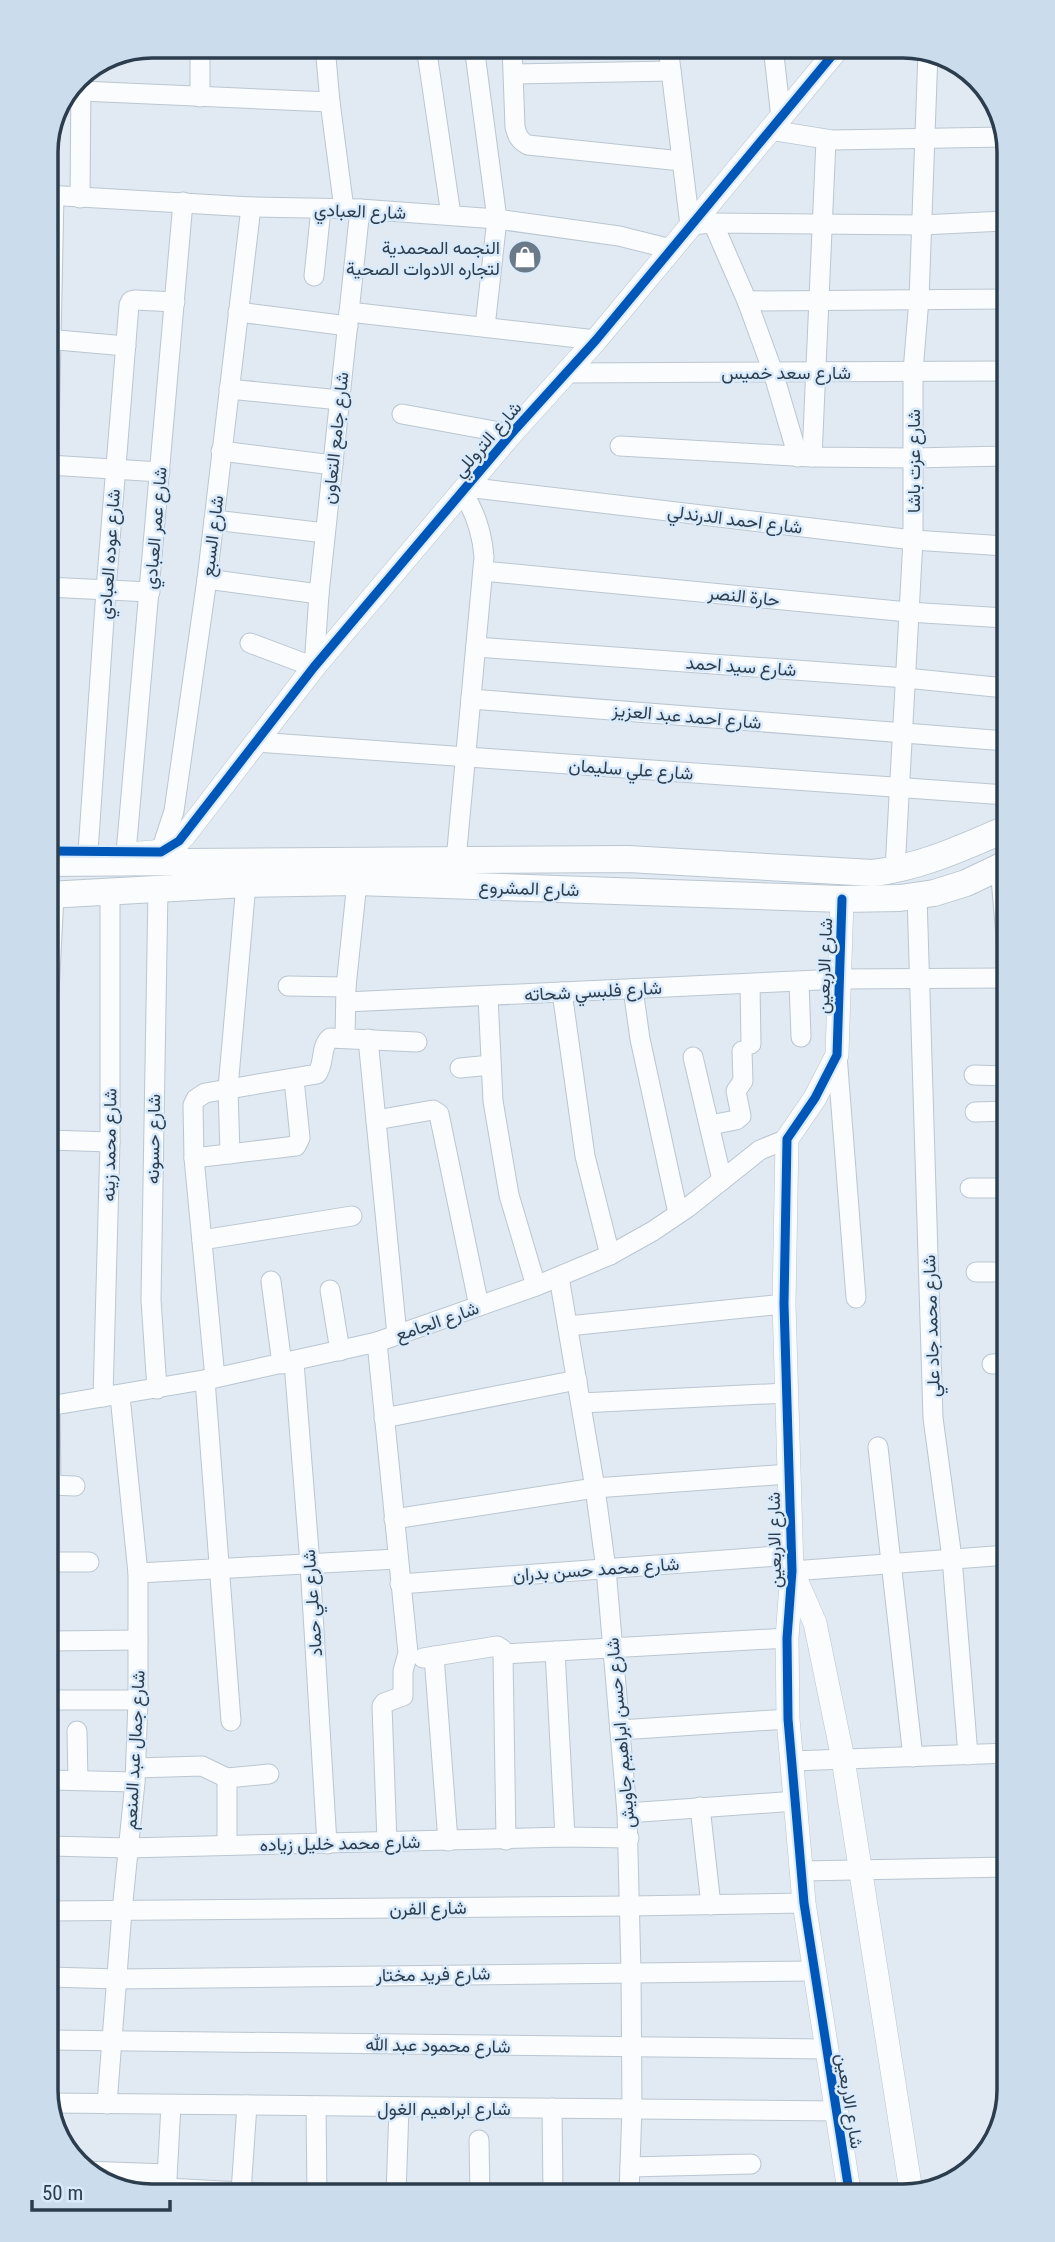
<svg xmlns="http://www.w3.org/2000/svg" width="1055" height="2242" viewBox="0 0 1055 2242" font-family="'Roboto Condensed',Vazirmatn,sans-serif">
<rect width="100%" height="100%" fill="#e1eaf3"/>
<g fill="none" stroke-linecap="round" stroke-linejoin="round">
<defs>
<g id="minor">
<path d="M200,46V97"/>
<path d="M325,46L330,102L344,209"/>
<path d="M426,46L451,215"/>
<path d="M474,46L497,219L485,327"/>
<path d="M512,46L515,127C517,136 520,141 528,145L681,161"/>
<path d="M668,46L690,225L713,223L922,225L1004,221"/>
<path d="M773,46L781,118"/>
<path d="M514,74L671,71"/>
<path d="M81,91L330,102"/>
<path d="M770,130L832,140L1004,137"/>
<path d="M46,195L251,207L360,209L497,219L619,236L671,249"/>
<path d="M80,198L81,75"/>
<path d="M713,223L747,301L773,372L798,457"/>
<path d="M314,276L321,209"/>
<path d="M747,301L1004,299"/>
<path d="M238,312L348,326"/>
<path d="M349,312L596,340"/>
<path d="M46,339L126,346"/>
<path d="M567,373L1004,371"/>
<path d="M229,389L340,400"/>
<path d="M402,414L511,434"/>
<path d="M620,446L812,457L913,458L1005,456"/>
<path d="M221,451L333,465"/>
<path d="M812,457L826,140"/>
<path d="M49,465L160,472"/>
<path d="M466,487L913,540L1005,546"/>
<path d="M214,520L325,533"/>
<path d="M47,532L54,195"/>
<path d="M483,571L908,612L1005,618"/>
<path d="M207,579L319,594"/>
<path d="M47,587L150,592"/>
<path d="M250,643L314,667L319,594L360,209"/>
<path d="M476,647L906,678L1005,688"/>
<path d="M471,699L1006,741"/>
<path d="M256,742L1006,795"/>
<path d="M88,852L106,590L129,305L131,301L135,300L175,302"/>
<path d="M126,853L183,202"/>
<path d="M158,860L174,811L207,579L251,207"/>
<path d="M456,860L484,557C482,532 476,512 462,492"/>
<path d="M1000,867L1006,936"/>
<path d="M895,870L913,540V371L919,299L928,52"/>
<path d="M917,896L933,1418L952,1558L968,1755"/>
<path d="M799,982L801,1037"/>
<path d="M750,984L751,1044"/>
<path d="M288,986L346,987"/>
<path d="M633,989L640,1039L678,1213"/>
<path d="M562,992L585,1156L610,1255"/>
<path d="M488,996L493,1101L509,1195L536,1286"/>
<path d="M346,1002L840,979L1006,978"/>
<path d="M48,1013L54,895"/>
<path d="M345,1038L346,987L357,882"/>
<path d="M368,1039L397,1335"/>
<path d="M837,1055L856,1298"/>
<path d="M693,1057L722,1180"/>
<path d="M460,1068L491,1065"/>
<path d="M974,1075L1007,1076"/>
<path d="M975,1112L1007,1111"/>
<path d="M376,1120L433,1110L439,1114L479,1306"/>
<path d="M710,1125L736,1120L741,1116L736,1091L743,1081L742,1051"/>
<path d="M49,1140L110,1142"/>
<path d="M230,1154L228,1088L246,884"/>
<path d="M194,1158L296,1146L300,1138L294,1079"/>
<path d="M970,1188H1007"/>
<path d="M202,1240L352,1216"/>
<path d="M976,1272H1007"/>
<path d="M559,1277L595,1488L606,1569L627,1813L631,1972L632,2108L629,2193"/>
<path d="M271,1281L282,1364"/>
<path d="M330,1290L340,1351"/>
<path d="M568,1326L784,1304"/>
<path d="M377,1342L408,1653L403,1671V1696L384,1703L382,1706L387,1842"/>
<path d="M294,1362L310,1564L327,1844"/>
<path d="M992,1364L1007,1363"/>
<path d="M215,1378L194,1158L193,1105L196,1099L205,1093L317,1074C325,1063 320,1047 330,1038L417,1042"/>
<path d="M205,1380L231,1721"/>
<path d="M157,1389L151,1300L158,890"/>
<path d="M103,1397L110,1142V893"/>
<path d="M581,1403L786,1393"/>
<path d="M49,1406L215,1378L377,1342L536,1286L610,1255L653,1231L687,1208L760,1150L787,1139"/>
<path d="M50,1406L51,1485"/>
<path d="M384,1418L577,1380"/>
<path d="M878,1447L913,1757"/>
<path d="M49,1485L75,1486"/>
<path d="M394,1519L595,1488L789,1474"/>
<path d="M50,1562H89"/>
<path d="M792,1571L1008,1555"/>
<path d="M138,1573L397,1559"/>
<path d="M400,1584L791,1555"/>
<path d="M50,1641L138,1640"/>
<path d="M555,1651L565,1837"/>
<path d="M503,1654L787,1638"/>
<path d="M503,1654L506,1840"/>
<path d="M434,1656L448,1841"/>
<path d="M423,1658L497,1646L502,1649L503,1654"/>
<path d="M50,1700H138"/>
<path d="M620,1730L788,1719"/>
<path d="M77,1731L78,1780"/>
<path d="M792,1761L1009,1753"/>
<path d="M136,1768L202,1766L227,1778L269,1774"/>
<path d="M227,1778V1845"/>
<path d="M50,1780L135,1782"/>
<path d="M700,1807L711,1905"/>
<path d="M627,1813L796,1801"/>
<path d="M50,1846L128,1848L565,1837L629,1838"/>
<path d="M802,1871L1009,1867"/>
<path d="M51,1911L630,1906L804,1903"/>
<path d="M51,1977L117,1979L814,1971"/>
<path d="M51,2040L826,2049"/>
<path d="M51,2103L837,2111"/>
<path d="M107,2104L122,1911L135,1782L138,1700V1573L120,1396"/>
<path d="M316,2106L317,2195"/>
<path d="M552,2108L553,2193"/>
<path d="M479,2140L480,2194"/>
<path d="M630,2167L751,2164"/>
<path d="M84,2171L167,2174"/>
<path d="M167,2188L300,2195"/>
<path d="M241,2192L247,2105"/>
<path d="M396,2194L399,2108"/>
<path d="M166,2196L171,2105"/>
</g>
<g id="tertiary">
<path d="M139,853C158,852 171,851 184,836L314,667L511,434L596,340L840,46"/>
<path d="M842,899L837,1055L815,1098L787,1139L784,1304L792,1571L787,1638L788,1719L804,1903L849,2191"/>
<path d="M793,1573L815,1623L843,1759L911,2191"/>
</g>
<g id="secondary">
<path d="M48,863L628,859L873,873C921,867 962,848 1006,829"/>
<path d="M48,895L246,884L357,882L842,899L900,898L934,893L966,883L1006,864"/>
</g>
</defs>
<!-- minor casing -->
<use href="#minor" stroke="#bac6d1" stroke-width="21"/>
<!-- tertiary casing -->
<use href="#tertiary" stroke="#bac6d1" stroke-width="24"/>
<!-- secondary casing -->
<use href="#secondary" stroke="#bac6d1" stroke-width="28"/>
<!-- minor -->
<use href="#minor" stroke="#fafcfd" stroke-width="19"/>
<!-- tertiary -->
<use href="#tertiary" stroke="#fafcfd" stroke-width="23"/>
<!-- secondary -->
<use href="#secondary" stroke="#fafcfd" stroke-width="26"/>
<defs>
<g id="cycleway">
<path d="M48,851L161,852L179,841L314,667L511,434L596,340L840,46"/>
<path d="M842,899L837,1055L815,1098L787,1139L784,1304L792,1571L787,1638L788,1719L804,1903L849,2191"/>
</g>
</defs>
<!-- cycleway casing -->
<use href="#cycleway" stroke="#d9eafb" stroke-width="13"/>
<!-- cycleway -->
<use href="#cycleway" stroke="#0057b8" stroke-width="9"/>
</g>
<!-- icons -->
<defs>
<symbol id="shop-disc" viewBox="-11 -11 22 22"><circle r="9.5" fill="#6b7a88" stroke="#d9eafb"/><path d="M-5-2.5h2.3a2.7 3.5 0 0 1 5.4 0H5L5.5 6h-11ZM-1.5-2.5h3a1.5 2.3 0 0 0-3 0Z" fill="#fff"/></symbol>
</defs>
<g fill-rule="evenodd">
<use href="#shop-disc" x="506" y="238" width="38" height="38"/>
</g>
<g text-anchor="middle" dominant-baseline="central" stroke-width="5" stroke-linejoin="round" paint-order="stroke">
<!-- street labels -->
<g font-size="18" fill="#2c3d4e" stroke="#d9eafb">
<text transform="translate(360 211) rotate(2)">شارع العبادي</text>
<text x="786" y="372">شارع سعد خميس</text>
<text transform="translate(335 438) rotate(-84)">شارع جامع التعاون</text>
<text transform="translate(487 439) rotate(-49)">شارع التروللي</text>
<text transform="translate(913 461) rotate(-90)">شارع عزت باشا</text>
<text transform="translate(735 519) rotate(7)">شارع احمد الدرندلي</text>
<text transform="translate(155 528) rotate(-85)">شارع عمر العبادي</text>
<text transform="translate(212 536) rotate(-83)">شارع السبع</text>
<text transform="translate(109 554) rotate(-86)">شارع عوده العبادي</text>
<text transform="translate(744 596) rotate(6)">حارة النصر</text>
<text transform="translate(741 666) rotate(4)">شارع سيد احمد</text>
<text transform="translate(687 716) rotate(5)">شارع احمد عبد العزيز</text>
<text transform="translate(631 769) rotate(4)">شارع علي سليمان</text>
<text transform="translate(529 888) rotate(2)">شارع المشروع</text>
<text transform="translate(824 966) rotate(-88)">شارع الاربعين</text>
<text transform="translate(593 991) rotate(-3)">شارع فلبسي شحاته</text>
<text transform="translate(153 1139) rotate(-89)">شارع حسونه</text>
<text transform="translate(109 1145) rotate(-89)">شارع محمد زينه</text>
<text transform="translate(437 1321) rotate(-19)">شارع الجامع</text>
<text transform="translate(931 1326) rotate(-92)">شارع محمد جاد علي</text>
<text transform="translate(774 1540) rotate(-91)">شارع الاربعين</text>
<text transform="translate(596 1569) rotate(-4)">شارع محمد حسن بدران</text>
<text transform="translate(312 1603) rotate(-94)">شارع علي حماد</text>
<text transform="translate(620 1733) rotate(-95)">شارع حسن ابراهيم جاويش</text>
<text transform="translate(134 1750) rotate(-87)">شارع جمال عبد المنعم</text>
<text transform="translate(340 1843) rotate(-1)">شارع محمد خليل زياده</text>
<text transform="translate(428 1908) rotate(-1)">شارع الفرن</text>
<text transform="translate(433 1974) rotate(-1)">شارع فريد مختار</text>
<text transform="translate(438 2045) rotate(1)">شارع محمود عبد الله</text>
<text transform="translate(850 2101) rotate(81)">شارع الاربعين</text>
<text x="444" y="2108">شارع ابراهيم الغول</text>
</g>
<!-- poi labels -->
<g font-size="18" fill="#2c3d4e" stroke="#d9eafb" text-anchor="end">
<text x="500" y="247">النجمه المحمدية<tspan x="500" dy="21">لتجاره الادوات الصحية</tspan></text>
</g>
</g>
<!-- crop -->
<path d="M0 0H1055V2242H0ZM152 58H903A94 94 0 0 1 997 152V2090A94 94 0 0 1 903 2184H152A94 94 0 0 1 58 2090V152A94 94 0 0 1 152 58Z" fill="#cbdced" fill-rule="evenodd"/>
<path fill="none" stroke="#2c3d4e" stroke-width="3.5" d="M152 58H903A94 94 0 0 1 997 152V2090A94 94 0 0 1 903 2184H152A94 94 0 0 1 58 2090V152A94 94 0 0 1 152 58Z"/>
<!-- scale -->
<path d="M32 2200v10h138v-10" fill="none" stroke="#2c3d4e" stroke-width="3.5"/>
<text x="42" y="2200" font-size="21" fill="#2c3d4e" stroke="#d9eafb" stroke-width="5" paint-order="stroke">50 m</text>
</svg>
